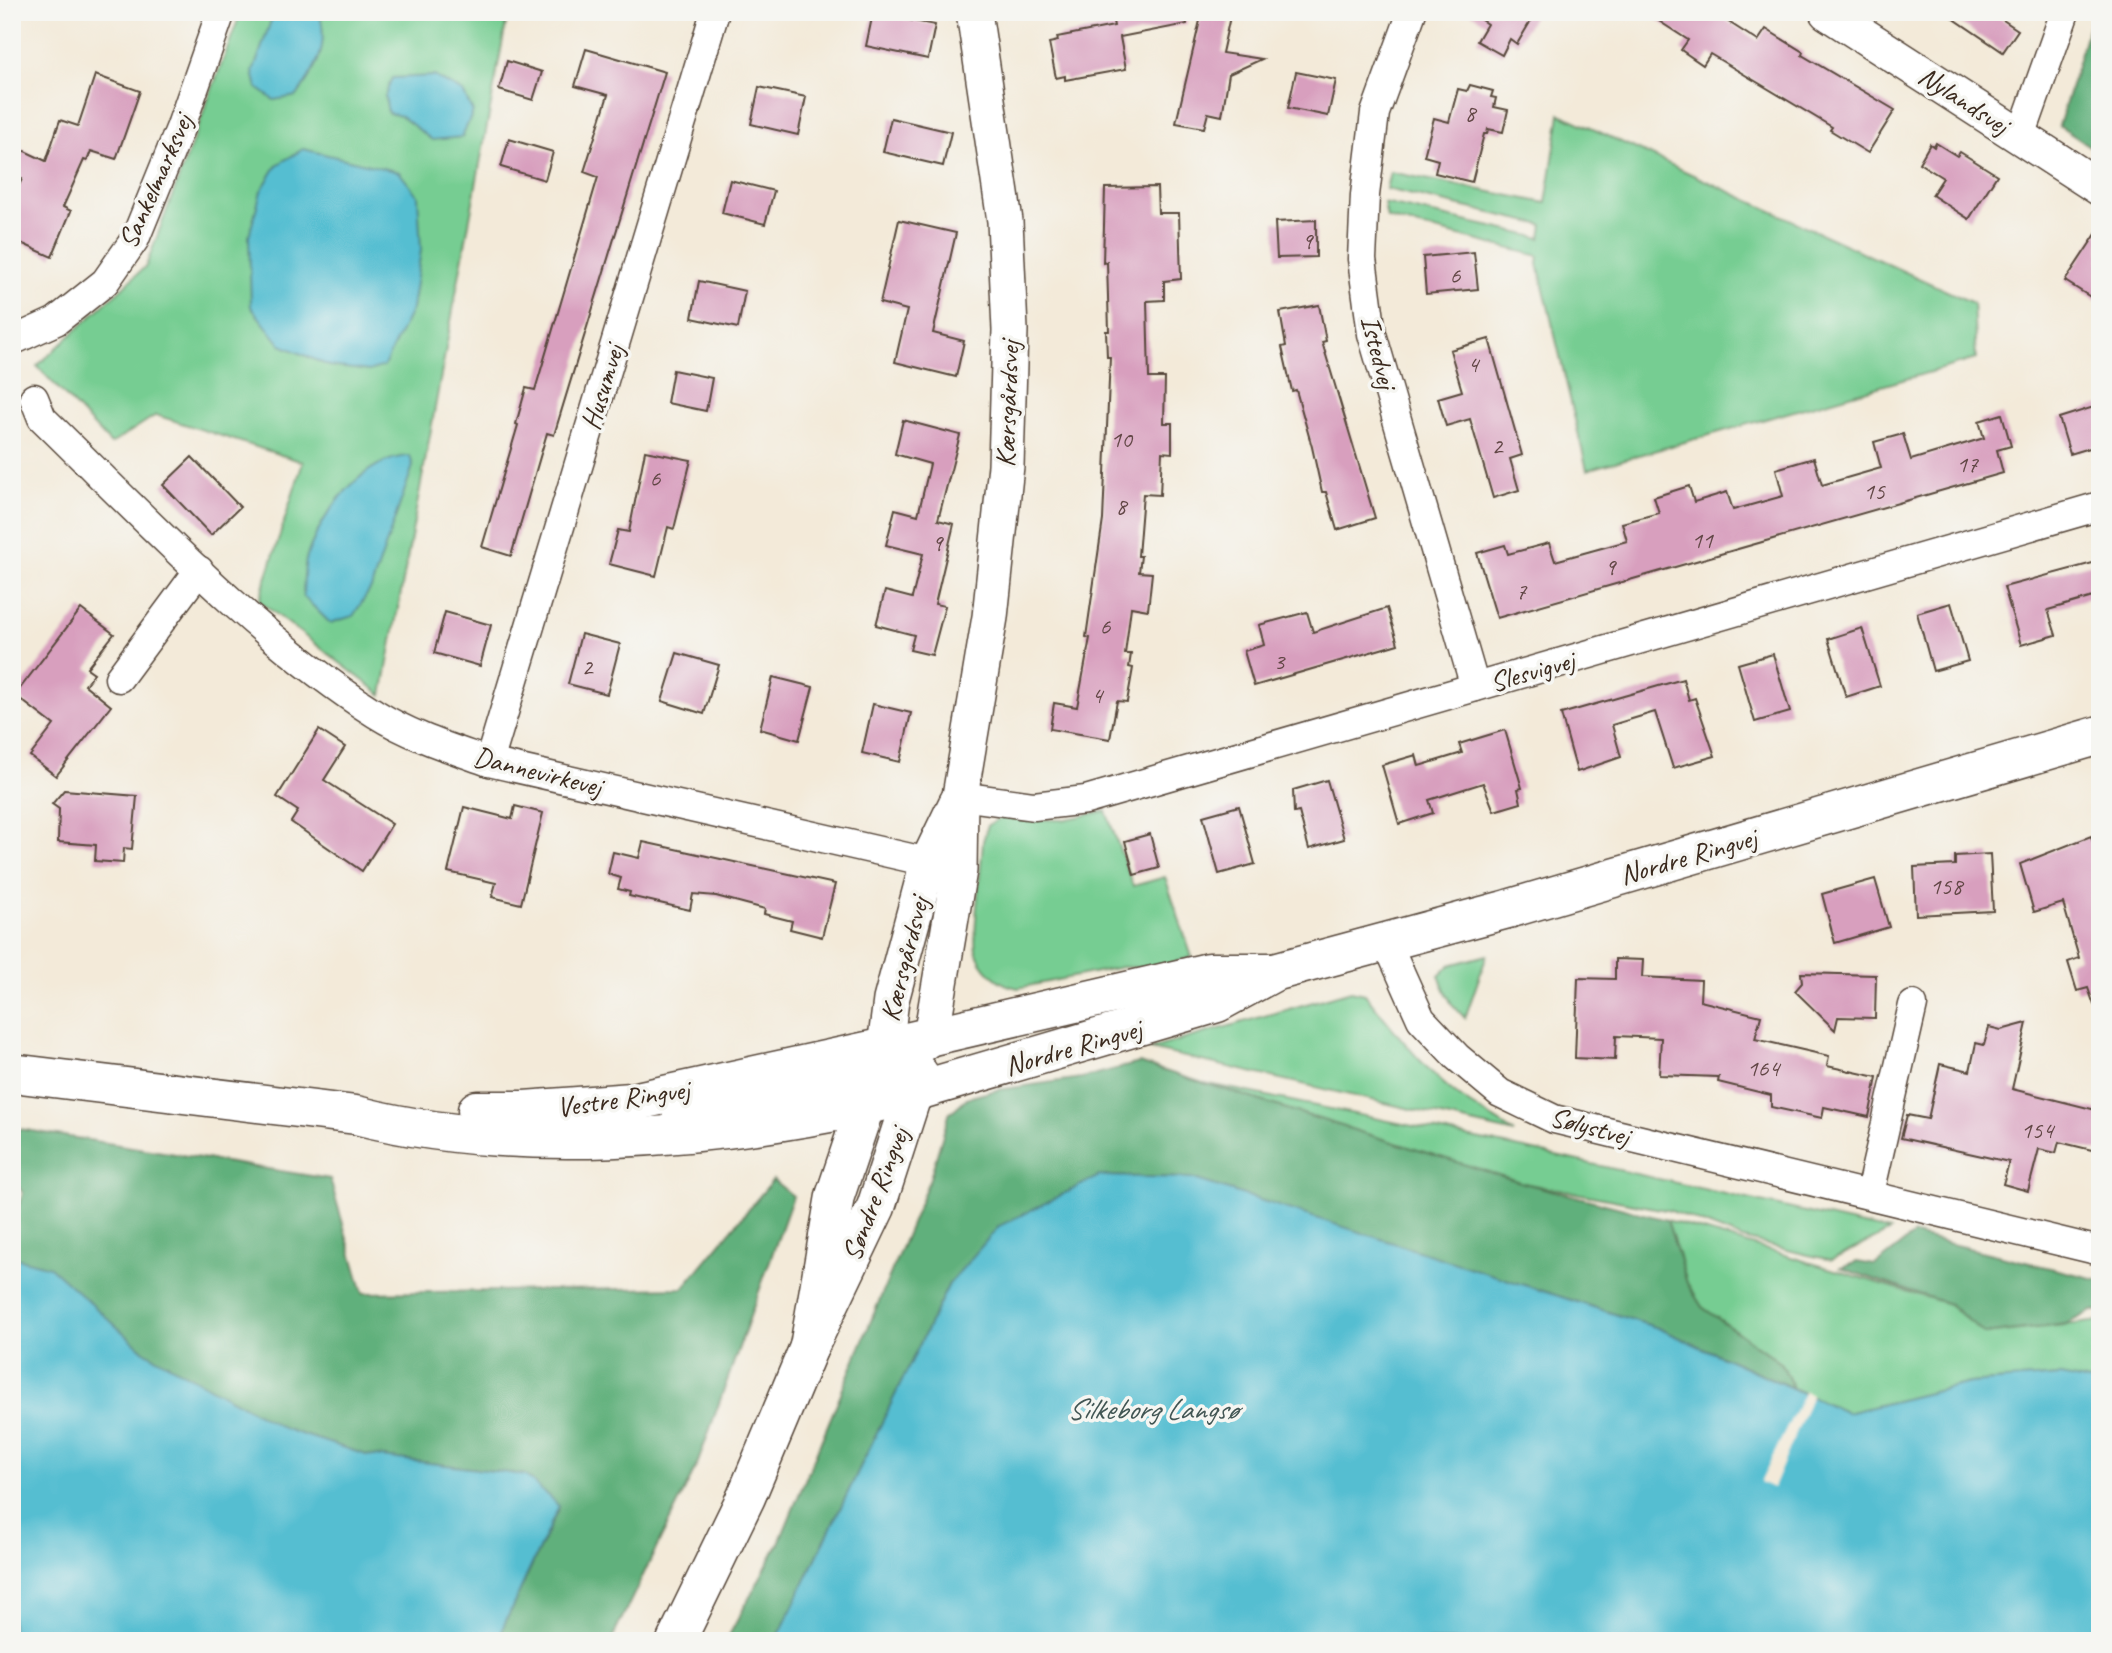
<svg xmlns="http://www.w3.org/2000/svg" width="2112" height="1653" viewBox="0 0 2112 1653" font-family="Caveat,sans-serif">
<rect width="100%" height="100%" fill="#f6f6f2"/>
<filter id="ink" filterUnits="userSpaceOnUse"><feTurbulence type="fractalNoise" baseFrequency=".0143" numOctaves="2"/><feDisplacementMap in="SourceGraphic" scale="14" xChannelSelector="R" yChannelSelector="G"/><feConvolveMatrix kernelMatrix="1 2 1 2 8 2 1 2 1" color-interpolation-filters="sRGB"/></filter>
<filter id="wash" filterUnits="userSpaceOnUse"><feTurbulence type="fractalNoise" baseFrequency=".00686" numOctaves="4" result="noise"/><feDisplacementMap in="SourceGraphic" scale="28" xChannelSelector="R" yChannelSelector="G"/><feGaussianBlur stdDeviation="1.57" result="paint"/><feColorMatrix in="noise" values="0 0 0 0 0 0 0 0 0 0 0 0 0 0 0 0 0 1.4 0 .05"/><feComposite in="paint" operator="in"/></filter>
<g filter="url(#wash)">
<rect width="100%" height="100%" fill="#f3ead9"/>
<!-- green -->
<g fill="#76cd92" stroke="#587c58" stroke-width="2">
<path d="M241,12H508L382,695L259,601L303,462L156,415L111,444L37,366L146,266Z"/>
<path d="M1560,114L1973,303L1976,359L1587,470L1538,264L1539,256L1387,218L1384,203L1541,238L1543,225L1386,189L1390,172L1546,203Z"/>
<path d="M1106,811L1133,886L1165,877L1192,957L1156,968L1122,967L1018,988C999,985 981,969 976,950C972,933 982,863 983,841L988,825L1000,818L1062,820Z"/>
<path d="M1487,955L1465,1018L1451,1003L1439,976L1450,965Z"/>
<path d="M1351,991L1365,994C1396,1032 1425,1072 1465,1101C1481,1112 1499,1121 1515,1133L1150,1049Z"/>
<path d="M1204,1083L1525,1149L1890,1231L1832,1260L1808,1255L1743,1239L1671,1211L1523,1183Z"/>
<path d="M1667,1220L1949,1304L1985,1334L2100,1321V1384L2060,1376L1970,1383L1847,1413L1793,1388L1782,1364L1702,1307L1687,1283Z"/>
</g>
<!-- forest -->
<g fill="#60b07c" stroke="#4e6d4d" stroke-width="2">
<path d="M2093,12H2100V153L2059,126Z"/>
<path d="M1139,1063L1524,1183L1667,1220L1687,1283L1702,1307L1782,1364L1793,1388L1658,1328L1191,1178L1099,1176L949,1284L776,1641H726L779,1543L930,1178L949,1114L967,1098L997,1090L1081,1078Z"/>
<path d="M20,1129L330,1179L363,1293L683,1288L773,1180L793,1196L697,1465L611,1641H501L503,1627L559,1507L525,1475L366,1455L285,1429L144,1351L50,1268L12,1257V1224L23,1193L12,1179V1135Z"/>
<path d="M1914,1235L2100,1280V1311H2092L2066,1324L1985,1334L1949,1304L1841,1268L1857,1262L1875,1265Z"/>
</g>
<!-- water -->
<g fill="#54bed1" stroke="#487478" stroke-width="2">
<path d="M274,12H319C330,47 316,68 297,96L274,100L257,88L253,72Z"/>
<path d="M434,76L463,92L473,112L462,137L432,140L401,116L388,113L385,96L392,78Z"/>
<path d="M303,149L399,172L418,196L421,250L412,309L384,366L369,371L329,366L281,345L251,307L249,236L261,191L277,165Z"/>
<path d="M410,456L413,466L371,588L353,616L330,623L303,596C304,583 303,565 308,553C324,511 362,458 410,456Z"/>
<path d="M1099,1176L1191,1178L1658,1328L1847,1413L1970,1383L2060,1376L2100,1384V1641H776L949,1284L999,1226Z"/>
<path d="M12,1257L50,1267L144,1351L285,1429L366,1455L525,1475L559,1506L503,1627L501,1641H12Z"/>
</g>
<!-- pier -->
<path fill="#f3ead9" d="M1805,1391L1812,1395L1773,1488L1760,1482Z"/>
<g id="blocks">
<!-- building -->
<g fill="#d89fbe">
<path d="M1111,12H1186L1187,24L1120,37L1126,69L1065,80V76L1056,78L1049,43L1058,41L1057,37L1114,26Z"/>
<path d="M1202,12H1231L1222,53L1262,59L1229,74L1222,116L1208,113L1204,128L1176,123Z"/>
<path d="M1469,12H1536L1517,44L1510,39L1502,55L1477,41L1487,24Z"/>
<path d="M1645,12H1713L1758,41L1766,29L1803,52L1802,55L1895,110L1868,153L1830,130L1832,127L1710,54L1703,65L1681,50L1688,40Z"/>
<path d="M1944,12H1991L2018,30L2003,52Z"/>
<path d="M873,13L935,25L928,59L866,46Z"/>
<path d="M586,49L665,72L554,435L547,433L511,556L482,547L518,425L516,424L526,388L535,390L598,177L584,172L608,95L575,86Z"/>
<path d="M507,61L542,72L533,100L499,90Z"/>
<path d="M1296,72L1336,80L1328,116L1288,108Z"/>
<path d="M95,75L140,91L116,159L91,151L87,161L84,160L63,207L71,211L52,257L12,239V200L22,179L12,175V145L46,161L60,120L78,126Z"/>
<path d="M1470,85L1493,91L1491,97L1496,98L1494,107L1508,110L1503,132L1488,129L1487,134H1484L1472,182L1435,173L1438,160L1424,156L1434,118L1449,122L1458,89L1467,91Z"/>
<path d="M759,87L806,97L798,135L751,124Z"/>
<path d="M891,118L951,132L943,166L883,152Z"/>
<path d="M509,139L553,152L545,180L501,167Z"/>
<path d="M1936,143L1957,156L1960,152L1997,175L1969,219L1932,195L1943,178L1919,163L1930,144L1934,147Z"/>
<path d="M730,180L774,191L765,224L722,213Z"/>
<path d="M1157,187L1158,213H1179L1181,279L1164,281V300L1147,301L1149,378H1165L1164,423H1172V453L1162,452L1160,495L1143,494L1138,556H1141L1139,572L1152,573L1148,610L1131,607L1125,654H1131L1129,667L1133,668L1127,702L1117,701L1110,739L1050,729L1054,703L1077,707L1090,638L1086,637L1103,520L1110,357H1107L1106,331H1109L1107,262L1103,263L1105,188Z"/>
<path d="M899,220L956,233L933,333L964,341L956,377L895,362L907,310L880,303Z"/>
<path d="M1316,220V257L1277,258L1275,222Z"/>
<path d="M2100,228V303L2065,281Z"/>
<path d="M1474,252L1478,289L1426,294L1423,257Z"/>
<path d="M699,281L745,291L738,328L692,318Z"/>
<path d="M1319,305L1326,341L1322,342L1375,518L1337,530L1326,492H1322L1312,447L1296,390L1292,391L1282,347L1286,346L1280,312Z"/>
<path d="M1489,339L1522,455L1510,459L1519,490L1493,498L1470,419L1446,426L1438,398L1462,391L1450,350Z"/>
<path d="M673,370L712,378L706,411L667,403Z"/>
<path d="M2100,405V445L2070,454L2059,418Z"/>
<path d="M2002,414L2011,446L1997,450L2003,473L1497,618L1477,553L1505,545L1508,554L1549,543L1555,561L1627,541L1622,523L1659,513L1654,497L1689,486L1694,502L1727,492L1733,510L1783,496L1776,469L1814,458L1822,485L1881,468L1874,442L1903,434L1911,460L1984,438L1979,421Z"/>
<path d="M903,420L960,435L938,520L954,524L935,604L945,606L932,655L910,650L914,635L876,625L885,591L912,598L923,554L886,545L895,509L918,515L930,464L895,454Z"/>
<path d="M645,451L691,460L674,529L668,527L656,576L609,564L618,530L629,532Z"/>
<path d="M192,457L240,507L211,535L163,485Z"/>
<path d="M2100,561V595L2048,610L2056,635L2021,645L2004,587Z"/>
<path d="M1951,603L1968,661L1933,671L1917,613Z"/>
<path d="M1387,608L1398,644L1254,686L1244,651L1264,645L1259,625L1307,612L1313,632Z"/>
<path d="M81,609L114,634L87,668L94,673L85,685L111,706L56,776L30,756L54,725L15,695Z"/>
<path d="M445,612L491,625L480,666L434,653Z"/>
<path d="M1862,628L1880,686L1846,697L1828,639Z"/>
<path d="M581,634L620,644L607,694L568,684Z"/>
<path d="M677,653L719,665L704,714L662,701Z"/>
<path d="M1773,654L1790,712L1755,722L1738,664Z"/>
<path d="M773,677L813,687L799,740L760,729Z"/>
<path d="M1683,679L1689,700L1695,698L1715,756L1673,768L1655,712L1612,725L1621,757L1577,772L1561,714Z"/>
<path d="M873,704L911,713L900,762L862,753Z"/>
<path d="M319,730L345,747L324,780L392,824L362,871L291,822L298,811L277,797Z"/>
<path d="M1505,730L1522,788L1518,789L1521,803L1494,811L1483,783L1429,800L1433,813L1399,824L1382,765L1416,755L1419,766L1462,753L1459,744Z"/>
<path d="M1327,780L1344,839L1309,849L1299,812L1294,813L1293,790Z"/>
<path d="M64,790L137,796L132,849L124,848L123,863L95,861L96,845L58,842L59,809L52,804Z"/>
<path d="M515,806L543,813L521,904L492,897L496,883L448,872L464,807L512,819Z"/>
<path d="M1239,806L1255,864L1219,874L1203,816Z"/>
<path d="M1150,834L1159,868L1134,875L1125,841Z"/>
<path d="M2091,836L2100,864V1004L2094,1005L2088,988L2077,991L2068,962L2079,958L2063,903L2034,912L2020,864Z"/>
<path d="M643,842L835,884L822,937L790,929L792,921L764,914L765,909L716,896L693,894L690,910L629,896L630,892L618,889L621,878L608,874L613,852L639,858Z"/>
<path d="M1990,854L1993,911L1916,915L1914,867L1955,865V856Z"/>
<path d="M1875,879L1889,927L1835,943L1822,894Z"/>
<path d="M1615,959L1643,960L1642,977L1701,980L1700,1001L1761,1016L1755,1039L1829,1056L1827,1066L1877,1077L1869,1117L1824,1107L1822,1118L1771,1107V1095L1718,1082L1719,1077L1659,1075L1661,1038L1616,1036L1615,1060L1575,1058L1578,978L1615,979Z"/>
<path d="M1801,973L1876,975L1875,1018L1838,1017L1835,1030L1795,991L1802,983Z"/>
<path d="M2027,1023L2012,1089L2100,1111V1152L2059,1142L2056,1153L2039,1149L2028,1191L2003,1184L2009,1162L1901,1138L1907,1115L1928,1119L1940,1064L1970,1071L1976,1043L1984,1045L1989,1027L2001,1030Z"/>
</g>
</g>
</g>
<g filter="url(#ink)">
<use href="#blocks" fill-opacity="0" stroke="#57473a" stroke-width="2"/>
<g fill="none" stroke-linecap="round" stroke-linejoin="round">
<defs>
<g id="minor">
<path d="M1412,12L1375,113L1365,195L1362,259L1372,334L1475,687"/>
<path d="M2021,136L2065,12"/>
<path d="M12,341L56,321L105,282L135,239L181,126L221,12"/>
<path d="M34,398L42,418C146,519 254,636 376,714C411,736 450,748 489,762L928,862"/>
<path d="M119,678L199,570"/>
<path d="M489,762L715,12"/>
<path d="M960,796L1034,806L1086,800L2100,506"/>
<path d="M1387,943L1421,1019L1457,1057L1500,1093L1554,1119L2100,1251"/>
<path d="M1870,1193L1913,1005"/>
</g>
<g id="tertiary">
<path d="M1827,12L2100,188"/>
<path d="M885,1047L891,1000L928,862L957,802"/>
<path d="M680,1118L837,1090L875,1079L931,1037L959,870L960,796L990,617L1006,466L1010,330L1005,221L974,12"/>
</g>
<g id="secondary">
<path d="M12,1073L356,1115C516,1156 707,1139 866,1106"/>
<path d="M477,1110H524L632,1102L885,1047"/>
</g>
<g id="primary">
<path d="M866,1106L1217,1003L1274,972L1508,909L2100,735"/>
<path d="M809,1347L835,1196L885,1047L1209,972H1271"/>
<path d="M676,1641L746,1497L809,1347L876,1207L919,1074"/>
</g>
</defs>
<!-- minor casing -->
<use href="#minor" stroke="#57473a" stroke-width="31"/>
<!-- tertiary casing -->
<use href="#tertiary" stroke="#57473a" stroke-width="38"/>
<!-- secondary casing -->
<use href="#secondary" stroke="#57473a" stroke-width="41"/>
<!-- primary casing -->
<use href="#primary" stroke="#57473a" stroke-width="41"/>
<!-- minor -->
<use href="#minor" stroke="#fff" stroke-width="28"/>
<!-- tertiary -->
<use href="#tertiary" stroke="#fff" stroke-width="35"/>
<!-- secondary -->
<use href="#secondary" stroke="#fff" stroke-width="38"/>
<!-- primary -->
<use href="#primary" stroke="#fff" stroke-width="38"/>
</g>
</g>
<g text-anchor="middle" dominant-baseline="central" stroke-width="7" stroke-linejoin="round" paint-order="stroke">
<!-- number labels -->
<g font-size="24" fill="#624746">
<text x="1470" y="113">8</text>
<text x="1307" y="241">9</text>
<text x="1455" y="275">6</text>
<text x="1473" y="364">4</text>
<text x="1121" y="439">10</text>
<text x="1497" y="446">2</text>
<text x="1967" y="464">17</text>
<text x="655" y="478">6</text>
<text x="1874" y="491">15</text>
<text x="1121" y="506">8</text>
<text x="1702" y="540">11</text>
<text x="937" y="543">9</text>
<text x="1610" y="567">9</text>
<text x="1521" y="591">7</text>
<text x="1105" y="626">6</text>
<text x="1279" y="661">3</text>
<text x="587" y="667">2</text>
<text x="1097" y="695">4</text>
<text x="1946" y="886">158</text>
<text x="1763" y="1068">164</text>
<text x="2037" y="1130">154</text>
</g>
<!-- street labels -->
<g font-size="28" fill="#3b2a1e" stroke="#f6f6f2">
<text transform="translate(1964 100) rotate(33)">Nylandsvej</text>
<text transform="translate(155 181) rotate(-66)">Sankelmarksvej</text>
<text transform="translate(1379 352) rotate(76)">Istedvej</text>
<text transform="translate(602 387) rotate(-73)">Husumvej</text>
<text transform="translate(1007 404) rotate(-88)">Kærsgårdsvej</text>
<text transform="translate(1532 671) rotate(-16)">Slesvigvej</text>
<text transform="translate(538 771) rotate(14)">Dannevirkevej</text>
<text transform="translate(1688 856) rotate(-16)">Nordre Ringvej</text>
<text transform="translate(904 959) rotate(-76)">Kærsgårdsvej</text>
<text transform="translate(1073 1047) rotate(-16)">Nordre Ringvej</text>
<text transform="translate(623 1098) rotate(-8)">Vestre Ringvej</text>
<text transform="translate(1590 1126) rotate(15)">Sølystvej</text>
<text transform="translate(875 1194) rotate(-69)">Søndre Ringvej</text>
</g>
<!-- water labels -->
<g font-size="30" font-style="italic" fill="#425654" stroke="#f6f6f2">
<text x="1152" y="1409">Silkeborg Langsø</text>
</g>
</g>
<!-- margin -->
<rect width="2112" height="1653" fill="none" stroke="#f6f6f2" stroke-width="42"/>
</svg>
